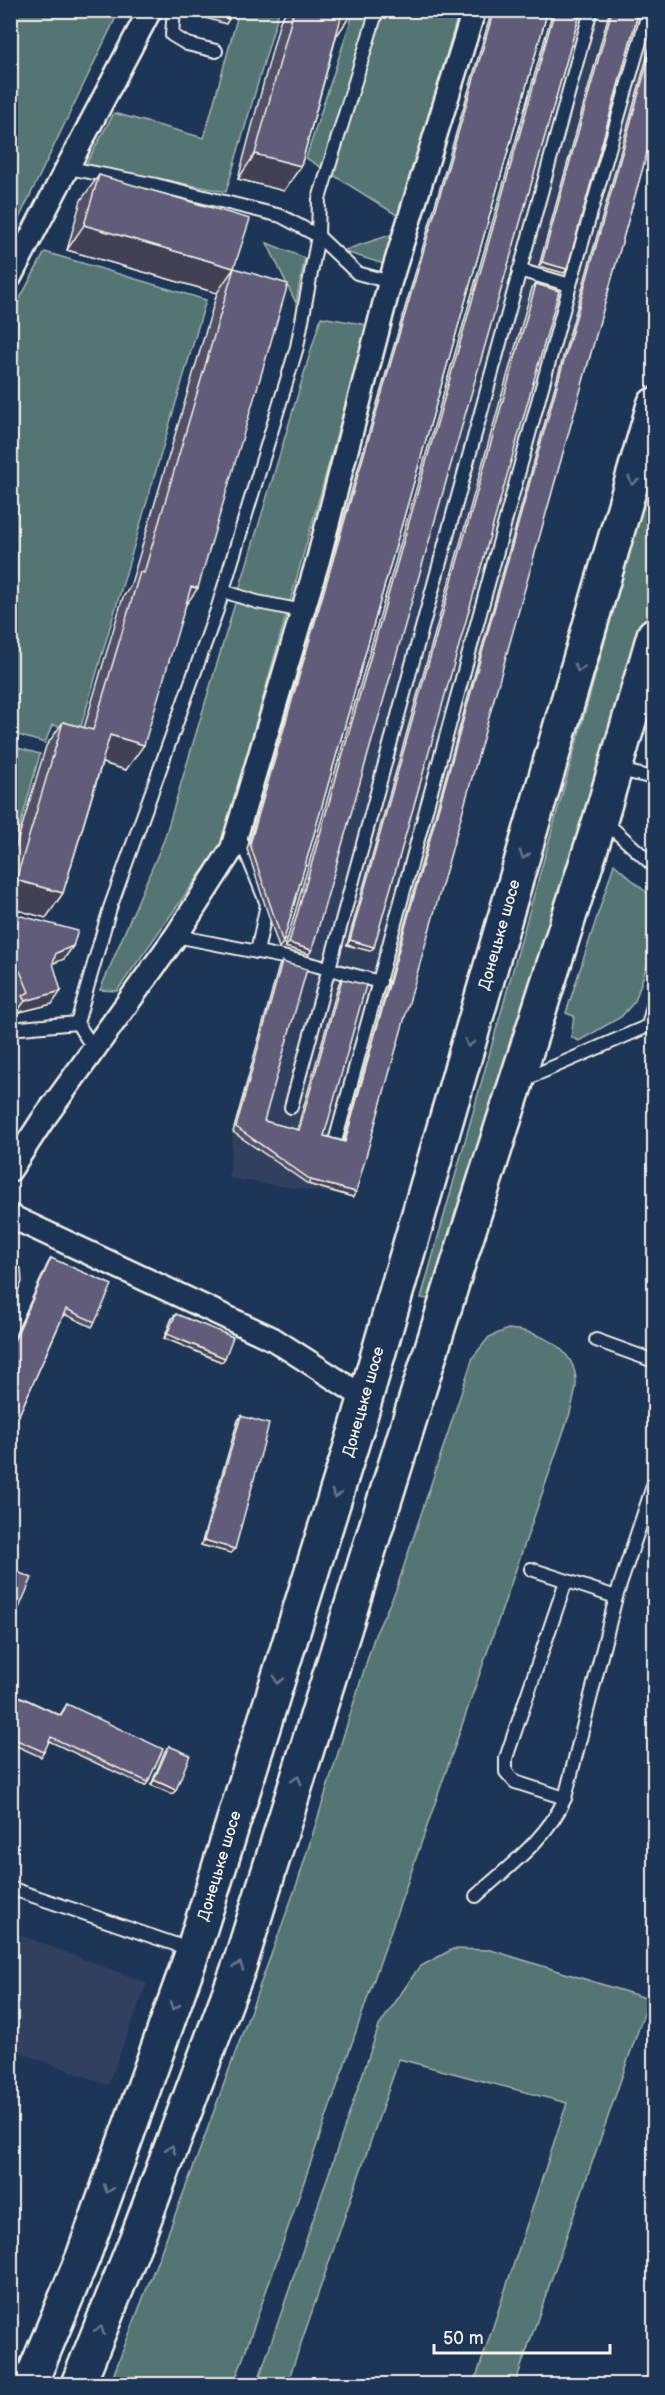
<svg xmlns="http://www.w3.org/2000/svg" width="665" height="2395" viewBox="0 0 665 2395" font-family="'Balsamiq Sans',sans-serif">
<rect width="100%" height="100%" fill="#1d3557"/>
<filter id="ink" filterUnits="userSpaceOnUse"><feTurbulence type="fractalNoise" baseFrequency=".0167" numOctaves="2"/><feDisplacementMap in="SourceGraphic" scale="12" xChannelSelector="R" yChannelSelector="G"/><feConvolveMatrix kernelMatrix="1 2 1 2 8 2 1 2 1" color-interpolation-filters="sRGB"/></filter>
<g filter="url(#ink)">
<!-- built -->
<g fill="#314161">
<path d="M553,11H654V121L353,1197L229,1178L233,1132Z"/>
<path d="M15,1933L147,1983L108,2085L11,2049L10,1944Z"/>
</g>
<!-- green -->
<g fill="#547574" stroke="#a4b3ae" stroke-width="1.5">
<path d="M11,10L119,11L11,235L10,11Z"/>
<path d="M239,11H279L226,192L86,164L114,113L204,138Z"/>
<path d="M354,11H459L400,217L306,158Z"/>
<path d="M393,234L384,264L342,251Z"/>
<path d="M267,243L305,258L296,303Z"/>
<path d="M45,252L206,300L80,730L52,725L45,743L11,733L10,317Z"/>
<path d="M321,317L368,325L222,843L117,991L100,990L164,840Z"/>
<path d="M654,466V595L432,1300L421,1298Z"/>
<path d="M11,746L40,754L11,859L10,746Z"/>
<path d="M614,864L654,899V945L635,1001L621,1017L579,1041L571,1037L574,1016L566,1013Z"/>
<path d="M508,1329C539,1331 578,1348 576,1386C575,1395 572,1404 570,1413L234,2384H110L195,2163L298,1881L375,1635L396,1590L473,1357L489,1337Z"/>
<path d="M453,1949L491,1950L649,1999L515,2384H474L567,2103L399,2059L287,2384H257L379,2026L419,1967Z"/>
</g>
<g fill="none" stroke-linecap="round" stroke-linejoin="round">
<defs>
<g id="lane">
<path d="M174,10L172,35L187,44L216,51"/>
<path d="M69,168L156,185L281,216L318,236L357,273L390,282"/>
<path d="M519,270L570,285"/>
<path d="M223,591L257,602L303,611"/>
<path d="M615,769L654,778"/>
<path d="M602,819L654,866"/>
<path d="M239,835L267,904L257,952"/>
<path d="M176,936L283,957L380,982"/>
<path d="M10,1029L77,1023"/>
<path d="M94,1049L77,1023L110,908L217,610L297,347L318,236L319,199L377,10"/>
<path d="M521,1081L648,1026L654,1002"/>
<path d="M291,1107L591,10"/>
<path d="M336,1138L570,285L649,10"/>
<path d="M596,1340L654,1361"/>
<path d="M531,1569L616,1597L654,1483"/>
<path d="M565,1798L515,1782L506,1772V1758L566,1581"/>
<path d="M10,1888L192,1950"/>
<path d="M476,1896C508,1867 548,1838 565,1798L616,1597"/>
</g>
<g id="street">
<path d="M10,277L150,10"/>
<path d="M10,1170L42,1121L176,936L232,849L318,560L390,282L474,10"/>
<path d="M10,1216L273,1339L365,1398"/>
</g>
<g id="highway">
<path d="M30,2384L83,2257L193,1951L357,1427L654,405"/>
<path d="M78,2384L141,2228L239,1967L459,1261L601,817L654,635"/>
</g>
</defs>
<!-- lane casing -->
<use href="#lane" stroke="#f4f1e8" stroke-width="16"/>
<!-- street casing -->
<use href="#street" stroke="#f4f1e8" stroke-width="27"/>
<!-- highway casing -->
<use href="#highway" stroke="#f4f1e8" stroke-width="38"/>
<!-- lane -->
<use href="#lane" stroke="#1d3557" stroke-width="12"/>
<!-- street -->
<use href="#street" stroke="#1d3557" stroke-width="22"/>
<!-- highway -->
<use href="#highway" stroke="#1d3557" stroke-width="33"/>
</g>
<!-- wall -->
<g fill="#534f68" stroke="#f4f1e8" stroke-width="1.5">
<path d="M287,10H354L338,34H337L301,166L284,191L238,179L280,21Z"/>
<path d="M492,10H548L283,943L279,948L247,849Z"/>
<path d="M553,10H581L309,954L285,947Z"/>
<path d="M610,10H639L567,269L564,273L539,266Z"/>
<path d="M654,32V128L353,1197L308,1184L233,1132L279,966L282,962L264,1121L297,1130L339,983L342,979L324,1136L344,1141Z"/>
<path d="M99,175L234,268L185,607L126,770L102,763L63,893L46,918L10,908V866L46,746L63,722L84,728L123,597L130,587L217,293L67,250L81,200Z"/>
<path d="M536,284L374,947L370,951L347,945L532,288Z"/>
<path d="M10,913L73,946L64,959L53,963L52,1004L16,1013L13,1009L19,1001L10,984Z"/>
<path d="M51,1258L95,1322L92,1327L64,1314L10,1435V1347L48,1263Z"/>
<path d="M176,1314L222,1362L164,1338L172,1318Z"/>
<path d="M241,1416L235,1549L231,1553L201,1545L238,1420Z"/>
<path d="M10,1692L60,1715L67,1704L148,1782L145,1786L49,1741L41,1757L10,1743Z"/>
<path d="M169,1746L176,1790L172,1794L151,1785L165,1751Z"/>
</g>
<!-- shaded-wall -->
<g fill="#434055" stroke="#f4f1e8" stroke-width="1.5">
<path d="M294,10H354L338,34L291,21Z"/>
<path d="M199,11L229,19L226,24L196,15Z"/>
<path d="M255,154L301,166L284,191L238,179Z"/>
<path d="M84,225L234,268L217,293L67,250Z"/>
<path d="M542,262L567,269L564,273L539,266Z"/>
<path d="M191,587L198,588L180,613Z"/>
<path d="M110,735L144,745L126,770L93,760Z"/>
<path d="M16,880L63,893L46,918L10,908V888Z"/>
<path d="M350,940L374,947L370,951L347,945Z"/>
<path d="M289,943L312,950L309,954L285,947Z"/>
<path d="M73,946L64,959L47,966L56,953Z"/>
<path d="M61,991L52,1004L16,1013L25,1001Z"/>
<path d="M311,1180L356,1192L353,1197L308,1184Z"/>
<path d="M167,1334L225,1358L222,1362L164,1338Z"/>
<path d="M204,1540L235,1549L231,1553L201,1545Z"/>
<path d="M154,1780L176,1790L172,1794L151,1785Z"/>
</g>
<!-- building -->
<g fill="#605c79" stroke="#f4f1e8" stroke-width="1.5">
<path d="M199,10H232L229,19Z"/>
<path d="M294,10H343L301,166L255,154Z"/>
<path d="M494,10H548L283,943L250,844Z"/>
<path d="M555,10H581L312,950L289,943Z"/>
<path d="M612,10H639L567,269L542,262Z"/>
<path d="M654,39V128L356,1192L311,1180L236,1127L282,962L307,969L264,1121L299,1130L342,979L366,985L324,1136L345,1142Z"/>
<path d="M99,175L250,219L234,268L84,225Z"/>
<path d="M234,268L288,284L198,588L191,587L144,745L110,735L63,893L16,880L63,722L93,730L140,572L144,573Z"/>
<path d="M536,284L559,291L374,947L350,940Z"/>
<path d="M10,913L78,931L73,946L56,953L53,963L61,991L25,1001L22,996L29,992L20,971L10,966Z"/>
<path d="M51,1258L112,1285L95,1322L66,1309L10,1435V1350Z"/>
<path d="M10,1265L21,1268L22,1282L10,1308Z"/>
<path d="M176,1314L233,1337L225,1358L167,1334Z"/>
<path d="M241,1416L269,1424L235,1549L204,1540Z"/>
<path d="M10,1569L32,1578L10,1629Z"/>
<path d="M10,1692L61,1716L67,1704L163,1749L148,1782L51,1737L44,1752L10,1737Z"/>
<path d="M169,1746L190,1755L176,1790L154,1780Z"/>
</g>
<!-- one-way arrows -->
<defs><path id="oneway-chevron" d="M-2-3.5L2.5 0L-2 3.5" fill="none" stroke-width="1.6" stroke-linecap="round" stroke-linejoin="round" transform="scale(1.5)"/></defs>
<g stroke="#68778a">
<use href="#oneway-chevron" transform="translate(633 481) rotate(106)"/>
<use href="#oneway-chevron" transform="translate(579 668) rotate(106)"/>
<use href="#oneway-chevron" transform="translate(524 855) rotate(106)"/>
<use href="#oneway-chevron" transform="translate(469 1043) rotate(106)"/>
<use href="#oneway-chevron" transform="translate(336 1494) rotate(107)"/>
<use href="#oneway-chevron" transform="translate(278 1680) rotate(107)"/>
<use href="#oneway-chevron" transform="translate(297 1780) rotate(-73)"/>
<use href="#oneway-chevron" transform="translate(239 1966) rotate(-71)"/>
<use href="#oneway-chevron" transform="translate(174 2006) rotate(109)"/>
<use href="#oneway-chevron" transform="translate(171 2149) rotate(-69)"/>
<use href="#oneway-chevron" transform="translate(108 2189) rotate(110)"/>
<use href="#oneway-chevron" transform="translate(100 2330) rotate(-68)"/>
</g>
</g>
<g text-anchor="middle" dominant-baseline="central" stroke-width="4.5" stroke-linejoin="round" paint-order="stroke">
<!-- street labels -->
<g font-size="16" fill="#f4f1e8" stroke="#1d3557">
<text transform="translate(500 935) rotate(-74)">Донецьке шосе</text>
<text transform="translate(364 1402) rotate(-74)">Донецьке шосе</text>
<text transform="translate(220 1866) rotate(-73)">Донецьке шосе</text>
</g>
</g>
<!-- margin -->
<rect width="665" height="2395" fill="none" stroke="#1d3557" stroke-width="36"/>
<rect x="18" y="18" width="629" height="2359" fill="none" stroke="#f4f1e8" stroke-width="2" filter="url(#ink)"/>
<!-- scale -->
<path d="M434 2344v9h176v-9" fill="none" stroke="#f4f1e8" stroke-width="3"/>
<text x="443" y="2344" font-size="18" fill="#f4f1e8" stroke="#1d3557" stroke-width="4.5" paint-order="stroke">50 m</text>
</svg>
